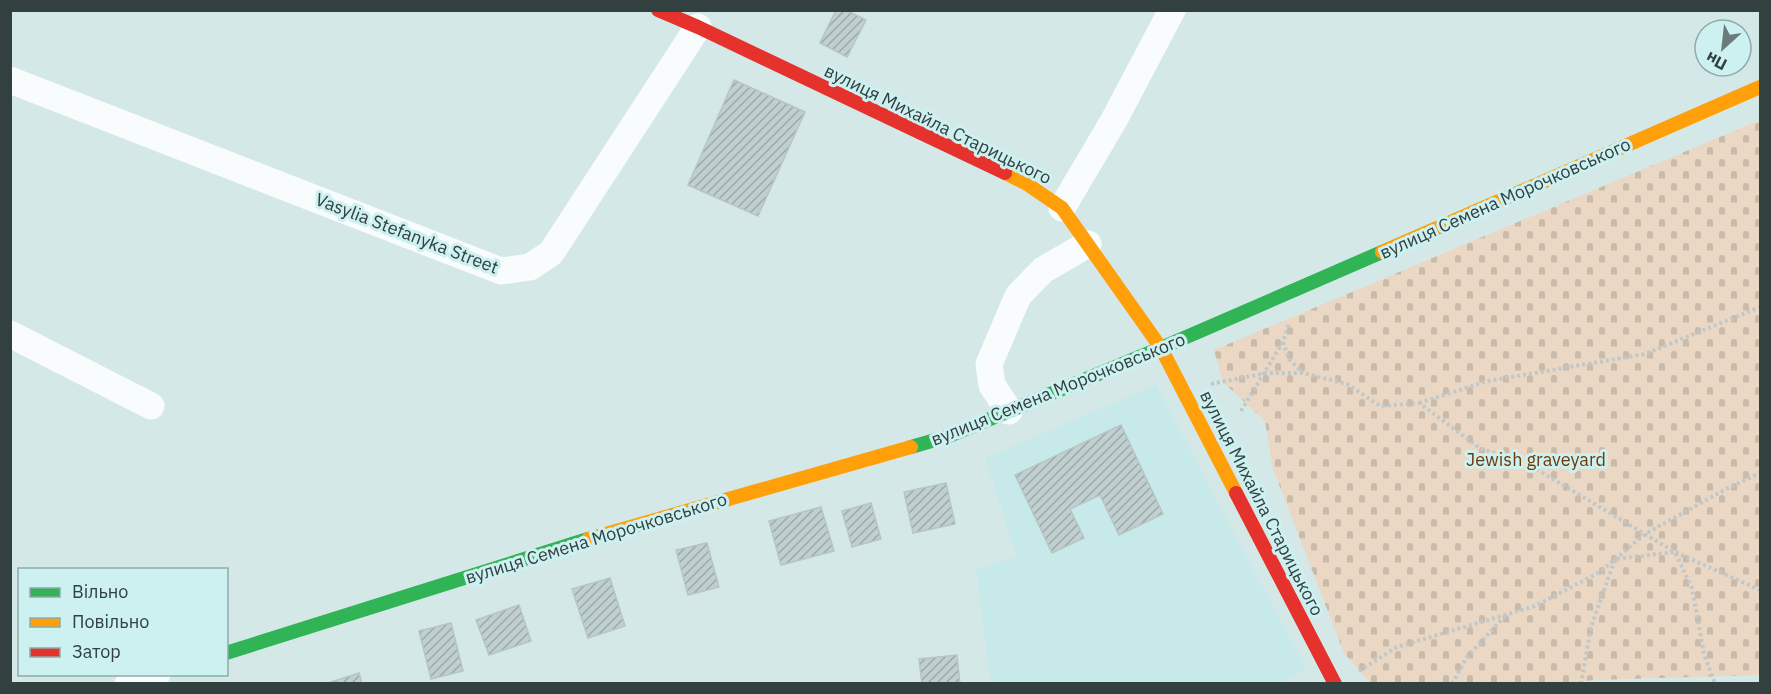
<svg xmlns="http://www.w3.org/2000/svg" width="1771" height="694" viewBox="0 0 1771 694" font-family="'IBM Plex Sans',sans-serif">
<defs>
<pattern id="cemetery-stones" width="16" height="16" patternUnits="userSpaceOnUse" patternTransform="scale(1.5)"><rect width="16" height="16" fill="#ead8c5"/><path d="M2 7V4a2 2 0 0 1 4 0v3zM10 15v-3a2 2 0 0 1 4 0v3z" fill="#c9baaa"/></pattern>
<pattern id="building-hatch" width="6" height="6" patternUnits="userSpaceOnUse" patternTransform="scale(1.5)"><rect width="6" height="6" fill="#c0cfcf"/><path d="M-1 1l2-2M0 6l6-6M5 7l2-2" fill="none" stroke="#9da9a9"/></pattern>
</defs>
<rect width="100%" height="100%" fill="#d5e8e8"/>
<!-- built -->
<path fill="#c7e9e9" d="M1156,385L1306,669L1278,684L990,683L976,569L1017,557L985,458Z"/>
<!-- cemetery -->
<path fill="url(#cemetery-stones)" d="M1760,120V675L1595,680L1556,684L1370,683L1344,653L1273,469L1265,421L1223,382L1214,350Z"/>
<!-- building -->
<g fill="url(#building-hatch)" stroke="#b6c5c5" stroke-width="1.5">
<path d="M836,10H846L866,20L847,57L820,43Z"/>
<path d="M734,80L805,112L758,216L688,185Z"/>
<path d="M1121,425L1163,514L1119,535L1100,495L1070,509L1084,538L1052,553L1015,475Z"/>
<path d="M946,483L955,524L913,533L904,492Z"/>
<path d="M871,503L881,539L852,547L842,511Z"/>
<path d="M821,507L834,551L781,565L769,521Z"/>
<path d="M707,543L719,587L688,595L676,550Z"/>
<path d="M610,578L625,626L588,638L572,589Z"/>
<path d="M519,605L531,641L489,655L476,620Z"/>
<path d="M451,623L463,671L431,679L419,631Z"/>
<path d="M957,655L960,684H922L919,659Z"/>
<path d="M359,673L362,684H325Z"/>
</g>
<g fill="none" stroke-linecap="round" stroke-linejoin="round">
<!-- path -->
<g stroke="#c2c8c8" stroke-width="4" stroke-dasharray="3 3" stroke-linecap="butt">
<path d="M1283,342L1289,359L1303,373"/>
<path d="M1211,384L1266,373H1303L1347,384L1380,406L1419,403L1481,449L1521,460L1675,552L1760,590"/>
<path d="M1419,403L1488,381L1645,354L1760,307"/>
<path d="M1241,411L1283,342L1289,323"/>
<path d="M1359,671L1397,647L1535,606L1600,572L1645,534L1728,488L1760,473"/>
<path d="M1452,684L1467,657L1506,615"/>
<path d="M1581,684L1591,627L1615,559L1675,552L1692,588L1704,654L1715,684"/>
</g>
<!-- street -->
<g stroke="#f9fcfc" stroke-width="27">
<path d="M10,80L501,271L530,267L551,253L698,27"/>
<path d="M1062,208L1114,120L1172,10"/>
<path d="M10,334L151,406"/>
<path d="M1009,411L992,385L989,364L1018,296L1043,270L1088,244"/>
<path d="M128,684L157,674"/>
</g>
<!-- fast -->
<g stroke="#30b455" stroke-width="14">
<path d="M911,447L949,436L1161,348L1382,252"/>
<path d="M226,653L588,539"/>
</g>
<!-- slow -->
<g stroke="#ff9f0a" stroke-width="14">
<path d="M1005,173L1027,184L1062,208L1161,348L1236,493"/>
<path d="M1382,252L1760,87"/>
<path d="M588,539L911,447"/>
</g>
<!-- jam -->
<g stroke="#e5322d" stroke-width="14">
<path d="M658,10L698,27L1005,173"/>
<path d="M1236,493L1335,684"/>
</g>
</g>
<g text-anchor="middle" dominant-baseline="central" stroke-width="6" stroke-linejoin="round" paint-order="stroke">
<!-- street labels -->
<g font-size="18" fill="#324040" stroke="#cdf0f0">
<text transform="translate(938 124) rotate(26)">вулиця Михайла Старицького</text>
<text transform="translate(1505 198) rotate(-24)">вулиця Семена Морочковського</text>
<text transform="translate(407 233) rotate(21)">Vasylia Stefanyka Street</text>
<text transform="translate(1058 389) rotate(-22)">вулиця Семена Морочковського</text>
<text transform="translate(1262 503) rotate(63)">вулиця Михайла Старицького</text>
<text transform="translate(596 538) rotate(-17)">вулиця Семена Морочковського</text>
</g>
<!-- park labels -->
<g font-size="18" fill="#6f3907" stroke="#cdf0f0">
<text x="1536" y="459">Jewish graveyard</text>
</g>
</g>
<!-- border -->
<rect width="1771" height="694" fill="none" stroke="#324040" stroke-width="24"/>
<!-- legend -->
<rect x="18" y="568" width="210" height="108" fill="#cdf0f0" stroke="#8faaaa" stroke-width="1.5"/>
<rect x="30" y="588" width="30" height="9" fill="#30b455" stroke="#8faaaa" stroke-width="1.5"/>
<text x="72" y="598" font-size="18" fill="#324040">Вільно</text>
<rect x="30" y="618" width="30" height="9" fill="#ff9f0a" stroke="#8faaaa" stroke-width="1.5"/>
<text x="72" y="628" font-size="18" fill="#324040">Повільно</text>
<rect x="30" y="648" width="30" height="9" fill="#e5322d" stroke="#8faaaa" stroke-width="1.5"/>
<text x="72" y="658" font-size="18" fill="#324040">Затор</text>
<!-- north arrow -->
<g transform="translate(1723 48) rotate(207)"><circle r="28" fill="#cdf0f0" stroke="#8faaaa" stroke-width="1.5"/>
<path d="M0-4.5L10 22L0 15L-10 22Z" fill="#6b7b7b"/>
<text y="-9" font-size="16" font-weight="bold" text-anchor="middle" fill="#324040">Пн</text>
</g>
</svg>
